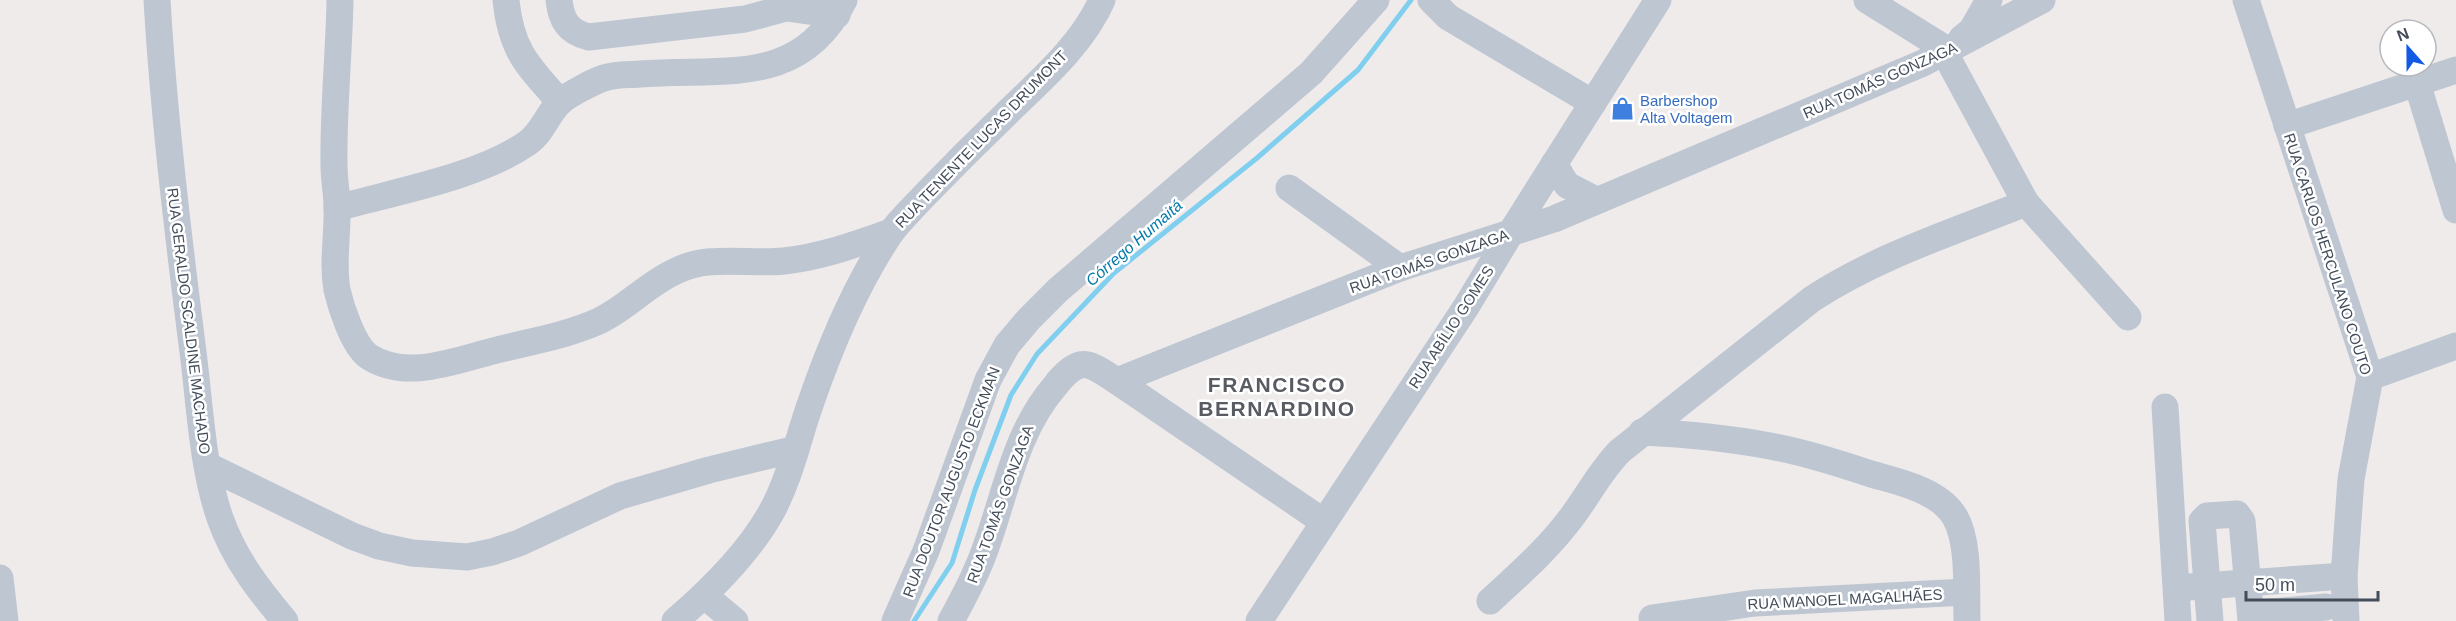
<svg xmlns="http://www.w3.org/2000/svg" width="2456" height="621" viewBox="0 0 2456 621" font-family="Helvetica,sans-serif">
<rect width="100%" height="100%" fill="#efebeb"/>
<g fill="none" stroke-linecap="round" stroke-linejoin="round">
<!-- stream -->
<path stroke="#80cfef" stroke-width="5" d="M914,621L952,563L975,490L1011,395L1037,354L1114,273L1257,158L1358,70L1411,0"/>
<!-- minor -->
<g stroke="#bec6d2" stroke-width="27">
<path d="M157,0C164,118 178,235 193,352C200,406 202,466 220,518C234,558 258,589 285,621"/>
<path d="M340,0C339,55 333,111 334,166C334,180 337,193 337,207C338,235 332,262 337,290C341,307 353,345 368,356C405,381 454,361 493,351C527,342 566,336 599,321C627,308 647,284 676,271C710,254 748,265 784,261C822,257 856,244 891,232"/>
<path d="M506,0C511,51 528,66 560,102"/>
<path d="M559,0C561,20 568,32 589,37L745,19L786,8L837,15"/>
<path d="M1431,0L1448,17L1593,103"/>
<path d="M1867,0L1941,46L2026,203L2128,317"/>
<path d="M2246,0L2370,377L2351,479L2344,576L2346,621"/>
<path d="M1962,38L1972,30L1989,0"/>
<path d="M2417,83L2456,210"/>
<path d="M2287,126L2456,70"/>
<path d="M1554,164L1567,185L1596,200"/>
<path d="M1289,188L1400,268"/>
<path d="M337,208C394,192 478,177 526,144C543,133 547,114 560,102C568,95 594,81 604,78C615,74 629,75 640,74C721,67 800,89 844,0"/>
<path d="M2370,377L2456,346"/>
<path d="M1117,381L1400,268L1554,219L1923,63L2042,0"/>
<path d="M2165,407L2178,621"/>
<path d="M1642,432C1685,434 1728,438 1770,446C1804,452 1838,463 1871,474C1899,482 1939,490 1955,517C1970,543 1966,591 1967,621"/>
<path d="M208,466L352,536L379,546L412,553L467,557L492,552L519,543L620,496L709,470L796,449"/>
<path d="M0,578L5,621"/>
<path d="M2189,587L2344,576"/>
<path d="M705,596L735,621"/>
<path d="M1490,601C1518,575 1548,549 1571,518C1588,496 1600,471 1620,451L1812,299C1878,256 1953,232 2026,203"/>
<path d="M2251,614L2326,607"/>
<path d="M1652,618L1755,603L1966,592"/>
<path d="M675,621C710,591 751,550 773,509C791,475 798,438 811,402C831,344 855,286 890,234C899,221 912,209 923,197C950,169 978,141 1006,114C1041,80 1082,45 1102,0"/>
<path d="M895,621L926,551L988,380L1007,345L1029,319L1058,290L1311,73L1376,0"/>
<path d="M951,621C965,595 979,569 988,541C1007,487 1017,430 1055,386C1061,378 1070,368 1080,365C1091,362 1107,375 1117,381L1324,522"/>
<path d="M1259,621L1466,307L1510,234L1658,0"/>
<path d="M2210,621L2202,521L2207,516L2237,514L2242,521L2251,621"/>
</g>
</g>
<!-- icons -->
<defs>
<symbol id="shop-bare" viewBox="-9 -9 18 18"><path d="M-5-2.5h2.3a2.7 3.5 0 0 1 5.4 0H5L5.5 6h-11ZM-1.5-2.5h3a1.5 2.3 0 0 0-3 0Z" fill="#3f7fe0" stroke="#fff" stroke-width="2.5" paint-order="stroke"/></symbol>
</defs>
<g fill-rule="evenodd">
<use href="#shop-bare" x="1606" y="92" width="33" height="33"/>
</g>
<g text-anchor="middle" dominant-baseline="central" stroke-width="5" stroke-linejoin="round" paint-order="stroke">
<!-- street labels -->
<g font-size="15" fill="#434d5a" stroke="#fff">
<text transform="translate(1880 80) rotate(-24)">RUA TOMÁS GONZAGA</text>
<text transform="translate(981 139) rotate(-46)">RUA TENENTE LUCAS DRUMONT</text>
<text transform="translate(2328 254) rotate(72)">RUA CARLOS HERCULANO COUTO</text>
<text transform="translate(1429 261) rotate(-19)">RUA TOMÁS GONZAGA</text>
<text transform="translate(189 321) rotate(83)">RUA GERALDO SCALDINE MACHADO</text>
<text transform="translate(1451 327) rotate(-57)">RUA ABÍLIO GOMES</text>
<text transform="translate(951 482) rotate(-69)">RUA DOUTOR AUGUSTO ECKMAN</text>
<text transform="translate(1000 504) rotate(-70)">RUA TOMÁS GONZAGA</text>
<text transform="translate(1845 599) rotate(-3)">RUA MANOEL MAGALHÃES</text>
</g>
<!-- shop labels -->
<g font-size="15" fill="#366cbe" stroke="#fff" text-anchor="start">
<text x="1640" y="100">Barbershop<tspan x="1640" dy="17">Alta Voltagem</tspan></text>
</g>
<!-- water labels -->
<g font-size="16" font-style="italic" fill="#057aaa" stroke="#fff">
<text transform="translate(1134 243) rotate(-41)">Córrego Humaitá</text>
</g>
<!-- district labels -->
<g font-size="21" font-weight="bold" letter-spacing="1.5" fill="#585b61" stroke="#fff">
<text x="1277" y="384">FRANCISCO<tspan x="1277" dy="24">BERNARDINO</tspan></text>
</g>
</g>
<!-- north arrow -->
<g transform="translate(2408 48) rotate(339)"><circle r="28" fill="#ffffff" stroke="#b4b8bd" stroke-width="1.5"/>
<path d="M0-4.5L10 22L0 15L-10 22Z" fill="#105ae4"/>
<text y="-9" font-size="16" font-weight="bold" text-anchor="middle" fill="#434d5a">N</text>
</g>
<!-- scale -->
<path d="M2246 591v9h132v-9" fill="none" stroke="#434d5a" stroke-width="3"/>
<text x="2255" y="591" font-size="18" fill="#434d5a" stroke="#ffffff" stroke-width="4.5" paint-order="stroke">50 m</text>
</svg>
